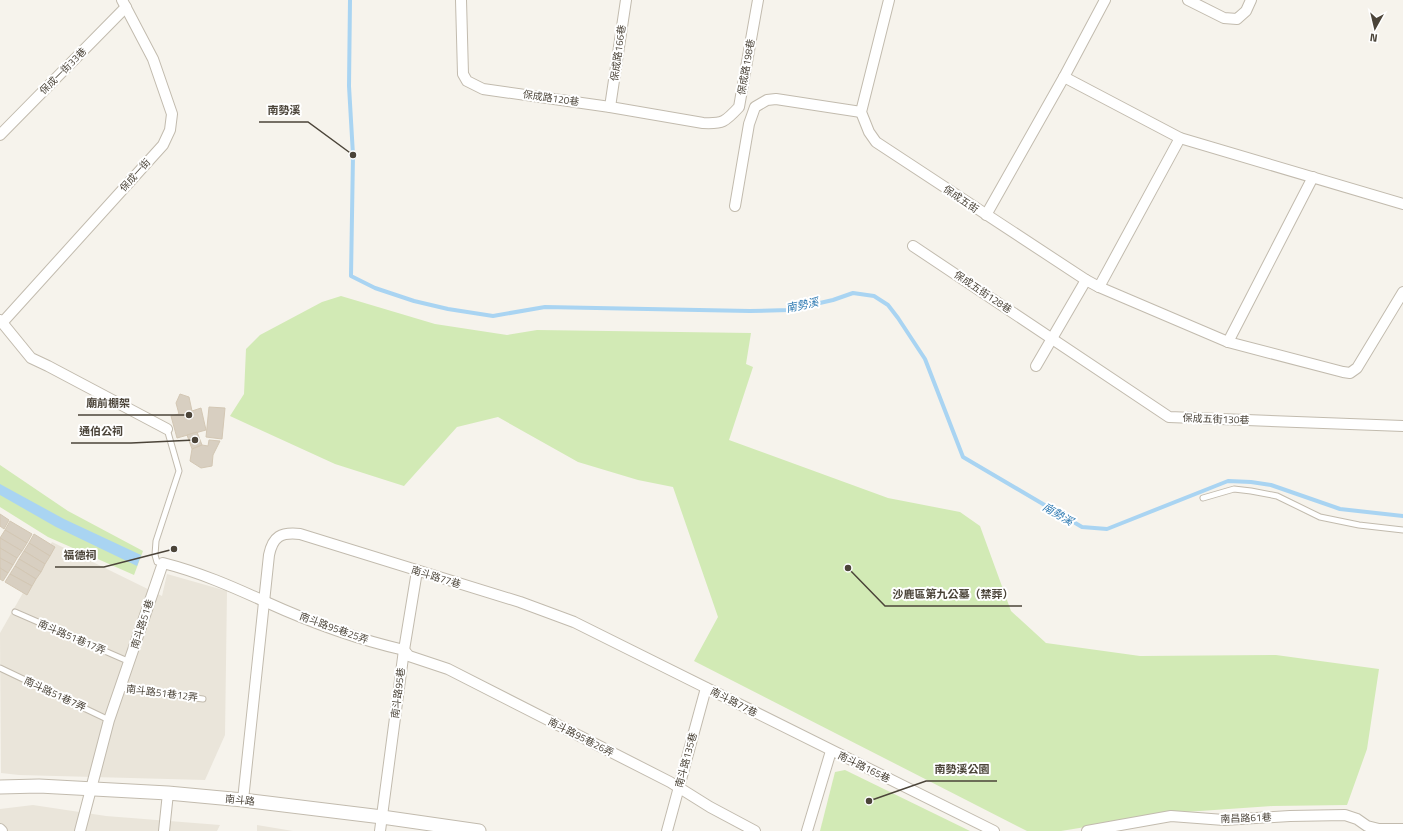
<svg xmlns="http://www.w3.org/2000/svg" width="1403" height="831" viewBox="0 0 1403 831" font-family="'Titillium Web','Noto Sans TC',sans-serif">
<rect width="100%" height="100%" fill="#f6f3ec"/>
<!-- residential -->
<g fill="#eae5da">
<path d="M52,542L162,596L167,574L227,591L225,735L205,780L19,775L1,773L0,633Z"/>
<path d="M33,805L106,816L220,825L217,831H0V809Z"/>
<path d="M257,825L293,831H257Z"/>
</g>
<!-- green -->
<g fill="#d2eab5">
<path d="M341,296L435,324L507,335L537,330L751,333L746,364L753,367L729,440L888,498L960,512L980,526L1011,611L1046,643L1140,656L1276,655L1379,669L1367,749L1347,805L1273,806L1171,813L1061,831H1027L694,661L718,617L673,487L638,480L578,462L498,417L457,427L404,486L335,464L230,416L244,394L246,349L260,335L322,302Z"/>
<path d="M0,465L68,511L143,551L134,575L48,537L0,507Z"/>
<path d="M845,770L970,831H820L835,772Z"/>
</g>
<!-- water -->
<path fill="#a9d4f2" d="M0,484L64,519L141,555L137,566L56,527L0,495Z"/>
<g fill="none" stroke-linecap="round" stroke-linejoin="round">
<!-- stream -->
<path stroke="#a9d4f2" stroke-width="4" d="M350,0L349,86L353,155L351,276L375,288L414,301L448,309L493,316L545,307L750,311L789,310L833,300L853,293L874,296L888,305L898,318L925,359L963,457L1082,527L1107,529L1228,481L1251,482L1271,485L1340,509L1403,516"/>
</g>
<!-- building -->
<g fill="#d8cfc1" stroke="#d3c7b4">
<path d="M180,394L189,397L192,411L201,408L206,430L177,438L171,416L179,414L176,403Z"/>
<path d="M209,407L225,408L222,439L206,437Z"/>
<path d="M197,432L202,445L192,449L187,435Z"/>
<path d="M209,440L220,441L213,455L212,466L201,468L190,461L192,449L202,445L208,446Z"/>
<path d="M0,514L9,520L4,529L0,526Z"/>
<path d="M10,521L32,534L27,543L5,530Z"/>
<path d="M5,530L27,543L22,551L0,538Z"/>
<path d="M34,534L55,547L50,556L29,543Z"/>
<path d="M0,538L22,551L17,558L0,548Z"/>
<path d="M29,543L50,556L45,564L24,551Z"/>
<path d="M0,548L17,558L13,565L0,558Z"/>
<path d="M24,551L45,564L41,572L19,559Z"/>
<path d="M0,558L13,565L8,573L0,568Z"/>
<path d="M19,559L41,572L36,579L15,566Z"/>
<path d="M15,566L36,579L32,586L10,574Z"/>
<path d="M0,568L8,573L3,581L0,579Z"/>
<path d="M10,574L32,586L27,595L5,582Z"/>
</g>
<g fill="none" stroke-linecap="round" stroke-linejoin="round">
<defs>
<g id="service">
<path d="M1203,498L1234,489L1251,491L1277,496L1320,517L1359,525L1403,530"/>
<path d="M163,563L157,562L155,555L156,541L179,471L167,429"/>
<path d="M15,612L130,662"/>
<path d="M0,668L109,720"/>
<path d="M120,688L203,699"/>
</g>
<g id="minor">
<path d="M461,0L463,74L467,81L483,89L610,107L703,123C723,124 725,122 739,107L758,0"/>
<path d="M889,0L861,112L869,132L876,142L1086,280L1099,287L1228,342L1343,372L1350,373L1357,368L1403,292"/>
<path d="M1188,0L1224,18L1237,19L1246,11L1251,0"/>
<path d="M1064,77L1180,138L1403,204"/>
<path d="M610,107L626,0"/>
<path d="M0,135L126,7"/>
<path d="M735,206L749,124L755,107L767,100L776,99L861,112"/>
<path d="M986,215L1064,77L1105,0"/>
<path d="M913,246L1169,417L1403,426"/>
<path d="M1099,287L1180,138"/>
<path d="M0,320L31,358L48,366L167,429"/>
<path d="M2,323L163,145L170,130L172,114L153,59L122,0"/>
<path d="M1228,342L1313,177"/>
<path d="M1036,366L1086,280"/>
<path d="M243,800L269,555C273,536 281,532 300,534L520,602L574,622L994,831"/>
<path d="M0,829L2,831"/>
<path d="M80,831L109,720L163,563C199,572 233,587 266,602C310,622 356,639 404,650L409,656L448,669L670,782L710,807L755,831"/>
<path d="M164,831L168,793"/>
<path d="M380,831L404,650L417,571"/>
<path d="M667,831L706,688"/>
<path d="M807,831L831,751"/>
<path d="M1087,831L1171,816L1224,820L1290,816L1345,815L1357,819L1367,826L1379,829H1403"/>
</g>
<path id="tertiary" d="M0,787L39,786L168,793L243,800L382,817L479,831"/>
</defs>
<!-- service casing -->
<use href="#service" stroke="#c2bbae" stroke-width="7"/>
<!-- minor casing -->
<use href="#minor" stroke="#c2bbae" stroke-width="12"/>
<!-- tertiary casing -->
<use href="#tertiary" stroke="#c2bbae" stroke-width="15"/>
<!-- service -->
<use href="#service" stroke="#fff" stroke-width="5"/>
<!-- minor -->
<use href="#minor" stroke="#fff" stroke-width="10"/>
<!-- tertiary -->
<use href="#tertiary" stroke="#fff" stroke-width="13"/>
</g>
<g text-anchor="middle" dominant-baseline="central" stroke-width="4" stroke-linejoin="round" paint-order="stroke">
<!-- street labels -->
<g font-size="10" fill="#4b4439" stroke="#fff">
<text transform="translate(618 53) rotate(-82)">保成路166巷</text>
<text transform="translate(746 67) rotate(-80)">保成路198巷</text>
<text transform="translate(63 71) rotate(-45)">保成一街33巷</text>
<text transform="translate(551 98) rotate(8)">保成路120巷</text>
<text transform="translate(135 175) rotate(-48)">保成一街</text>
<text transform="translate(961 199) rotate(34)">保成五街</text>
<text transform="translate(983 292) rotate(34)">保成五街128巷</text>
<text transform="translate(1216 419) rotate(2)">保成五街130巷</text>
<text transform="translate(436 577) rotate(17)">南斗路77巷</text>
<text transform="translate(142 624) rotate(-72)">南斗路51巷</text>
<text transform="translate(334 628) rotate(20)">南斗路95巷25弄</text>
<text transform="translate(72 637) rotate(23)">南斗路51巷17弄</text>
<text transform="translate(162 693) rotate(7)">南斗路51巷12弄</text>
<text transform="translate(398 693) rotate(-83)">南斗路95巷</text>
<text transform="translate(55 694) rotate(25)">南斗路51巷7弄</text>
<text transform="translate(734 702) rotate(27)">南斗路77巷</text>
<text transform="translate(581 737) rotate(27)">南斗路95巷26弄</text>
<text transform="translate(686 760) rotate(-75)">南斗路135巷</text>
<text transform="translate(864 767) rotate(26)">南斗路165巷</text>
<text transform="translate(240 800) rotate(6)">南斗路</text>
<text transform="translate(1246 818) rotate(-2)">南昌路61巷</text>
</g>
<!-- water labels -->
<g font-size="11" font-style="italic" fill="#2e7ab2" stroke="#fff">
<text transform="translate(802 305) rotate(-12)">南勢溪</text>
<text transform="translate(1058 514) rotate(31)">南勢溪</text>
</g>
</g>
<!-- callouts -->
<path fill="none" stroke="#4b4439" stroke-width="1.5" d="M353 155L308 122H259M189 415L138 415H78M195 440L131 443H71M174 549L104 567H55M848 568L885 606H1022M869 801L926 781H997"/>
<g fill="#4b4439" stroke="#fff" stroke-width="1.5">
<circle cx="353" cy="155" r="4"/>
<circle cx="189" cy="415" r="4"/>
<circle cx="195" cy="440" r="4"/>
<circle cx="174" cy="549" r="4"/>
<circle cx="848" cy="568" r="4"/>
<circle cx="869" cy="801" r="4"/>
</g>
<g font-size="11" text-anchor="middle" font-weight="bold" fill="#4b4439" stroke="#fff" stroke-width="4" stroke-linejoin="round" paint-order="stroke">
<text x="284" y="114">南勢溪</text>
<text x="108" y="407">廟前棚架</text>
<text x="101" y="435">通伯公祠</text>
<text x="80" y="559">福德祠</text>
<text x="953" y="598">沙鹿區第九公墓（禁葬）</text>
<text x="962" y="773">南勢溪公園</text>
</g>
<!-- north arrow -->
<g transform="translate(1375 28) rotate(188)" stroke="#ffffff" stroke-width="3" paint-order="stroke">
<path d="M0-3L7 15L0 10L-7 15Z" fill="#4b4439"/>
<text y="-6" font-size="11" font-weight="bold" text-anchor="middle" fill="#4b4439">N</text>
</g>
</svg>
